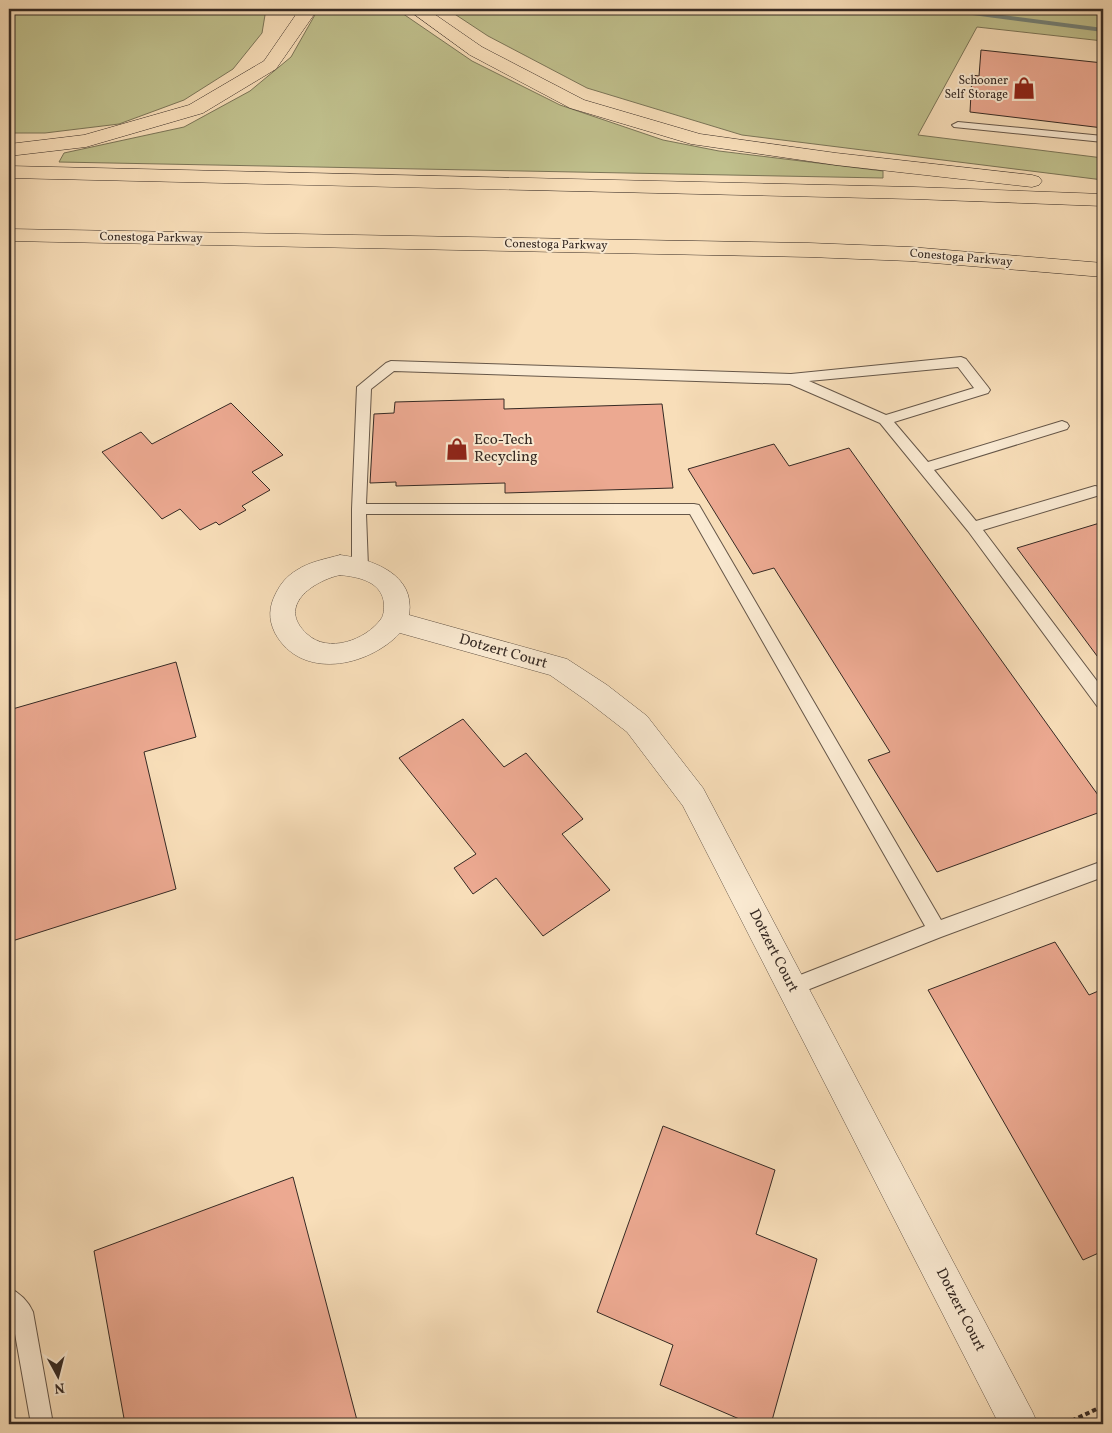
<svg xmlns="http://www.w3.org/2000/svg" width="1112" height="1433" viewBox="0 0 1112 1433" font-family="Vollkorn,serif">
<rect width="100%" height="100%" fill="#f8deb9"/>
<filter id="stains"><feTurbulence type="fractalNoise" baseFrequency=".004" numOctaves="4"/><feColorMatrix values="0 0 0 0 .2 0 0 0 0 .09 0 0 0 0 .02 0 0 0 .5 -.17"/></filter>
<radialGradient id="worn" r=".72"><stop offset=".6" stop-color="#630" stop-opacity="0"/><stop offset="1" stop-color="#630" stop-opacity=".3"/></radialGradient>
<!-- green -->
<g fill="#c0c08d" stroke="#7b7558">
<path d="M9,9H266L262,33L233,69L184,100L119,124L45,133H9Z"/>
<path d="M316,9H396L472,61L560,105L663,140L719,151L883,171V178L59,162L64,153L184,127L250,91L291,57L316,13Z"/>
<path d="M447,9H1103V41L977,27L918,135L1103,158V180L742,135L587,88L488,36Z"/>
</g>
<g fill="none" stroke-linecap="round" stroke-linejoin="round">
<!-- stream -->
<path fill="#748279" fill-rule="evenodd" d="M939,9H955L1103,28V32L942,11Z"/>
</g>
<!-- building -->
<g fill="#eca991" stroke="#362a24">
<path d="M981,50L1103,63V128L970,112L972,75L979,76Z"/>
<path d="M504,399V409L662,404L673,488L505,493V483L396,486V482L370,483L374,414L394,413L395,402Z"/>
<path d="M231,403L283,455L252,472L270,490L242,506L246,510L219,525L216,522L200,530L180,509L162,519L102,452L141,432L152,444Z"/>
<path d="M774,444L789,466L849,448L1103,802V811L937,872L868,760L890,752L774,568L753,574L688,469Z"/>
<path d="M1103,522V664L1017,548Z"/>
<path d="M176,662L196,737L144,752L176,889L9,942V710Z"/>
<path d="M463,719L504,767L526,753L583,819L562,834L610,890L543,936L496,878L473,894L454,868L476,854L399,758Z"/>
<path d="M1055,942L1089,995L1103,989V1251L1083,1260L928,990Z"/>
<path d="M663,1126L775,1170L756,1234L817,1259L771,1424H751L660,1385L673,1345L597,1312Z"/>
<path d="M293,1177L358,1424H125L94,1251Z"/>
</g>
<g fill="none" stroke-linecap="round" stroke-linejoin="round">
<defs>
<g id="service">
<path d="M958,122L1103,136V142L954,127L952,125Z"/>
<path d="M961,357L966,359L988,387L990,390L988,393L894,422L928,462L1062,421L1067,423L1069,426L1067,429L934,470L976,521L1095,486L1100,487L1102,491L1100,495L983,530L1103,689V708L1097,706L968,531L880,423L790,384L394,371L371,389L366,504H694L699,505L941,920L1103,861V877L941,937L792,996L785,993L783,987L785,981L925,926L690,514H366L368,567L365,571L360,573L355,571L352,567V509L357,387L386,363L391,361L791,374ZM958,367L974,388L886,415L809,381Z"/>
<path d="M9,1288C20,1293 28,1301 33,1312L53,1424H31L12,1317L9,1314Z"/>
</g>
<path id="minor" d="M340,555C372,559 416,574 409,615L567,659L607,685L647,716L703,788L1032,1411L1038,1424H999L683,806L627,732L587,701L550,675L400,633C368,667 301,681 275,633C268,619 269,606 276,593C281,583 287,576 297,570C309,562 325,559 340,555ZM340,575C358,577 382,581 384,604C384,609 384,615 381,619C366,640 328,654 307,634C276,606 313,581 340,575Z"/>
<g id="motorway">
<path d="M295,9H313V16L276,69L203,113L86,147L9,156V144L84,135L189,105L264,61L295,16Z"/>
<path d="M407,9H427L482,47L584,100L700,134L836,153L1032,175L1039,177L1042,181L1039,185L1032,187L836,165L691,144L570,108L470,55Z"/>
<path d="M9,166L914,187L1103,194V206L914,199L9,178Z"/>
<path d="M9,229L809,243L910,247L1103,263V277L910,261L809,257L9,241Z"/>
</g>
</defs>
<!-- service casing -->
<use href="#service" stroke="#665749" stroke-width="2"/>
<!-- minor casing -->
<use href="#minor" stroke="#665749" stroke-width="1"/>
<!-- motorway casing -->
<use href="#motorway" stroke="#362a24" stroke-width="1"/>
<!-- path -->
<path stroke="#362a24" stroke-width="4" stroke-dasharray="4.5 3" stroke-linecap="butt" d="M1065,1424L1103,1406"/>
<!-- service -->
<use href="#service" fill="#faead2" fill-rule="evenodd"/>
<!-- minor -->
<use href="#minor" fill="#faead2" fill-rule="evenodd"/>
<!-- motorway -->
<use href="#motorway" fill="#f8deb9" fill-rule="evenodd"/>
</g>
<!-- icons -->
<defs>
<symbol id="shop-bare" viewBox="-9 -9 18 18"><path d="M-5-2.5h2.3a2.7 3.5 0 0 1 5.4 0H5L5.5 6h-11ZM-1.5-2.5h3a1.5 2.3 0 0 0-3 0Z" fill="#8f2418" stroke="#faead2" stroke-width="2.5" paint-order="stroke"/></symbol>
</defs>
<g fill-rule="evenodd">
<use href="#shop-bare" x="1008" y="72" width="32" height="32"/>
<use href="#shop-bare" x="441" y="433" width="32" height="32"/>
</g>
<g text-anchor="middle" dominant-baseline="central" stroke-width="4" stroke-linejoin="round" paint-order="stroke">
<!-- far-poi labels -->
<g font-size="12" fill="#362a24" stroke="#faead2" text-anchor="end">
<text x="1008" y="81">Schooner<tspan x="1008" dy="14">Self Storage</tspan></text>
</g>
<!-- far-street labels -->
<g font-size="12" fill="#362a24" stroke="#faead2">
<text transform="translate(151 238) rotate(1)">Conestoga Parkway</text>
<text transform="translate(556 245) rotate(1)">Conestoga Parkway</text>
<text transform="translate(961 258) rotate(5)">Conestoga Parkway</text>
</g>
<!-- poi labels -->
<g font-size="15" fill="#362a24" stroke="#faead2" text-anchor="start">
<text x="474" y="440">Eco-Tech<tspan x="474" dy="17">Recycling</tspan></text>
</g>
<!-- street labels -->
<g font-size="15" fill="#362a24" stroke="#faead2">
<text transform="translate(503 652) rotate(16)">Dotzert Court</text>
<text transform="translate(773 951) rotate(63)">Dotzert Court</text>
<text transform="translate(960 1310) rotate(63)">Dotzert Court</text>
</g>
</g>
<!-- margin -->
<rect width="1112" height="1433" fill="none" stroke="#f8deb9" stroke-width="30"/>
<rect x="10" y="10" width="1092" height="1413" fill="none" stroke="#362a24" stroke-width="2.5"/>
<rect x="15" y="15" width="1082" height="1403" fill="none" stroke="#362a24"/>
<!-- north arrow -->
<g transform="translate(58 1376) rotate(173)" stroke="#faead2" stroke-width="4" paint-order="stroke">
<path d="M0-4L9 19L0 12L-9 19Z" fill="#362a24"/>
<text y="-8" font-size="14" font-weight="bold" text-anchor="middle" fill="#362a24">N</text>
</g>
<rect width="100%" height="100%" filter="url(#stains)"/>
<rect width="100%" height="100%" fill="url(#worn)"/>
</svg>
